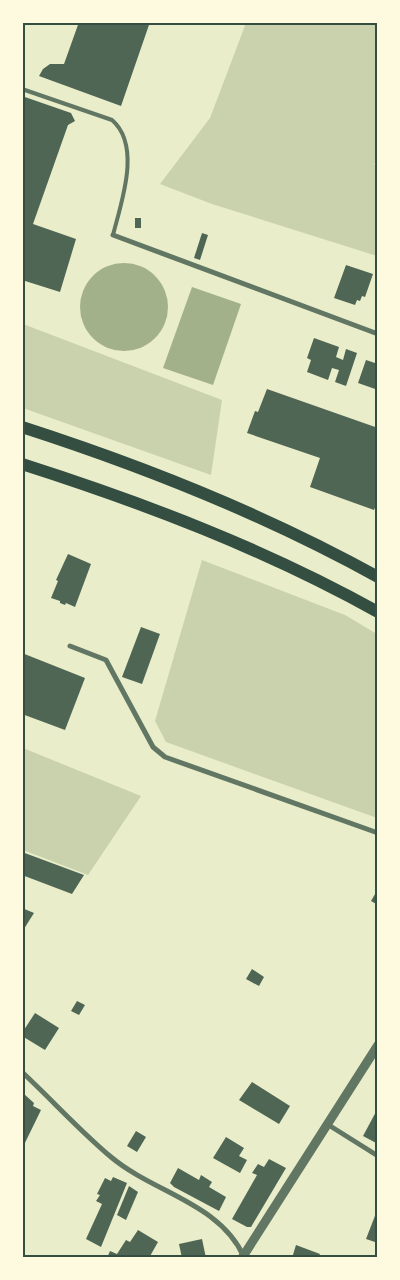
<svg xmlns="http://www.w3.org/2000/svg" width="400" height="1280" viewBox="0 0 400 1280" font-family="'Sofia Sans Condensed',sans-serif">
<rect width="100%" height="100%" fill="#e9edc9"/>
<!-- green -->
<g fill="#cad2ad">
<path d="M246,23H377L378,156L374,165L378,166L377,256L212,204L160,184L210,118Z"/>
<path d="M23,324L222,400L211,475L23,408Z"/>
<path d="M202,560L345,615L377,634V818L166,742L155,721Z"/>
<path d="M23,748L141,796L88,875L23,850Z"/>
</g>
<!-- water -->
<g fill="#a3b18a">
<circle cx="124" cy="307" r="44"/>
<path d="M192,287L241,304L213,385L163,368Z"/>
</g>
<!-- building -->
<g fill="#4f6655">
<path d="M79,22H150L121,106L39,76L43,69L50,64H64Z"/>
<path d="M22,96L71,113L75,121L68,125L33,224L76,239L60,292L22,280Z"/>
<rect x="135" y="218" width="6" height="10"/>
<path d="M202,233L208,235L200,260L194,258Z"/>
<path d="M346,265L373,274L365,297L362,296L360,301L357,300L355,305L334,298Z"/>
<path d="M314,338L339,347L336,357L343,360L346,349L357,353L346,386L335,382L339,370L332,368L328,380L307,372L311,360L307,358Z"/>
<path d="M366,360L378,364V390L358,383Z"/>
<path d="M267,389L378,428V501L374,510L310,487L320,458L247,433L255,411L258,412Z"/>
<path d="M68,554L91,564L75,607L66,603L65,605L60,603V601L51,598L58,581L56,580Z"/>
<path d="M141,627L160,634L142,684L122,677Z"/>
<path d="M22,653L85,678L65,730L22,714Z"/>
<path d="M22,852L84,875L72,894L22,875Z"/>
<path d="M378,889V905L371,901Z"/>
<path d="M22,908L34,913L22,932Z"/>
<path d="M252,969L264,977L259,986L246,979Z"/>
<path d="M77,1001L85,1005L79,1015L71,1011Z"/>
<path d="M35,1013L59,1028L45,1050L22,1036V1033Z"/>
<path d="M252,1082L290,1106L279,1124L239,1100Z"/>
<path d="M24,1094L34,1103L33,1106L41,1110L22,1149V1097Z"/>
<path d="M378,1108V1144L363,1136Z"/>
<path d="M136,1131L146,1137L137,1152L127,1146Z"/>
<path d="M226,1137L244,1148L239,1156L247,1160L240,1173L213,1158Z"/>
<path d="M269,1159L286,1168L251,1227H247L232,1219L257,1175L252,1173L258,1164L264,1167Z"/>
<path d="M178,1168L199,1180L201,1175L212,1182L209,1187L226,1197L219,1211L174,1187L170,1183Z"/>
<path d="M113,1177L127,1183L101,1247L86,1239L102,1204L96,1201L100,1195L97,1194L105,1178L111,1181Z"/>
<path d="M129,1186L138,1192L126,1220L117,1215Z"/>
<path d="M378,1208V1243L366,1239Z"/>
<path d="M138,1230L158,1242L149,1258H107L110,1251L117,1254L126,1240L130,1242Z"/>
<path d="M202,1239L206,1258H182L179,1244Z"/>
<path d="M296,1245L320,1254L318,1258H292Z"/>
</g>
<g fill="none" stroke-linecap="round" stroke-linejoin="round">
<!-- service -->
<path stroke="#617663" stroke-width="4" d="M22,89L112,120C142,146 121,203 113,235"/>
<!-- minor -->
<g stroke="#617663" stroke-width="5">
<path d="M113,235L378,334"/>
<path d="M70,646L106,660L153,747L165,757L378,833"/>
<path d="M22,1072C52,1100 80,1131 111,1157C154,1193 220,1203 244,1257"/>
<path d="M327,1124L378,1156"/>
</g>
<!-- tertiary -->
<path stroke="#617663" stroke-width="9" d="M242,1258L378,1045"/>
<!-- primary -->
<g stroke="#344e41" stroke-width="12">
<path d="M22,427C143,466 266,515 378,577"/>
<path d="M22,464C144,503 265,549 378,612"/>
</g>
</g>
<!-- border -->
<rect width="400" height="1280" fill="none" stroke="#fefae0" stroke-width="48"/>
<rect x="24" y="24" width="352" height="1232" fill="none" stroke="#344e41" stroke-width="2"/>
</svg>
